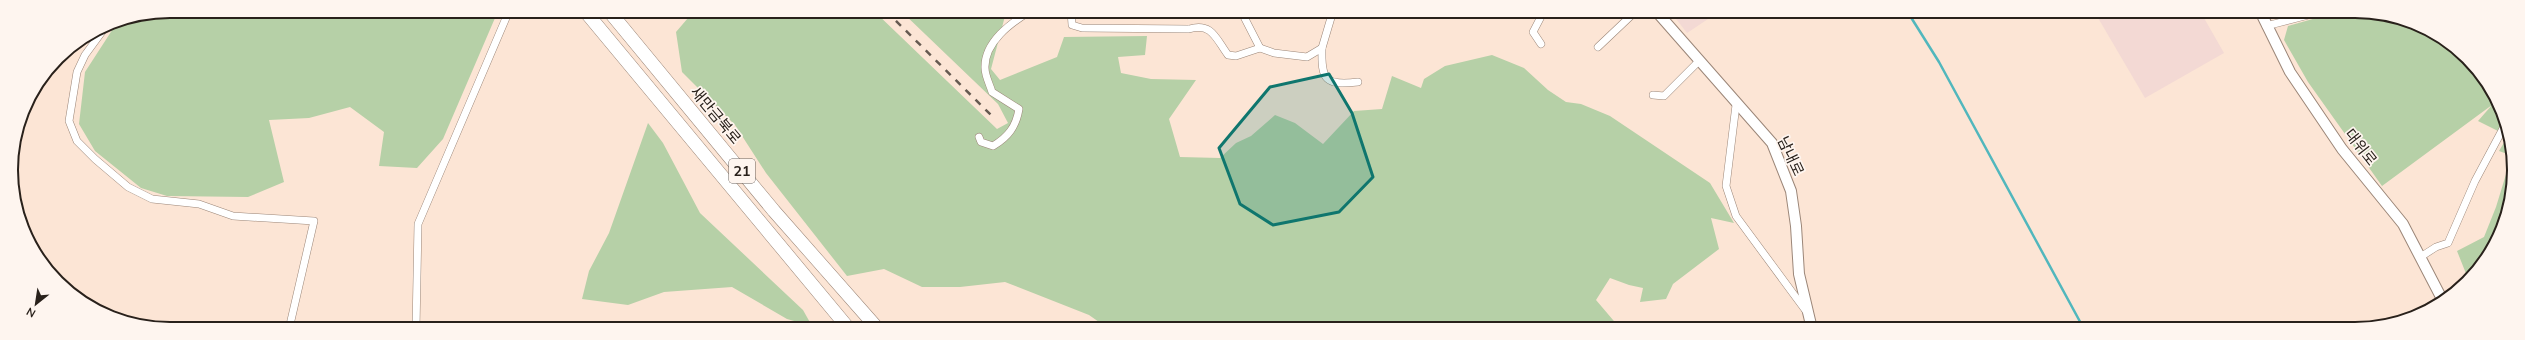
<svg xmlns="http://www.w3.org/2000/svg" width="2525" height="340" viewBox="0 0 2525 340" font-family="Mulish,'Noto Sans KR',sans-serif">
<rect width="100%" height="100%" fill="#fce5d5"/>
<!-- industrial -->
<g fill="#f3d9d4">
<path d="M1670,11H1720L1687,33Z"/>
<path d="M2094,11H2200L2224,53L2145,98Z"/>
</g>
<!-- green -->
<g fill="#b6d0a7">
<path d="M170,11H498L443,139L417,168L379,166L384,132L350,107L309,118L269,120L284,182L248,197L167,196L141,188L95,151L79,124L85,72L118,21Z"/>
<path d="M694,11H874L997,129L1008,123L998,104L901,11H1000L1005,16L991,69L1000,80L1057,57L1064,37L1147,36L1145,55L1118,57L1121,73L1151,79L1196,80L1169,119L1180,157L1220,158L1236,143L1251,136L1275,115L1295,123L1323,144L1354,111L1382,109L1392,76L1421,88L1424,79L1445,66L1492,55L1524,68L1548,90L1566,102L1581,104L1610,116L1710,183L1734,223L1711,218L1719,249L1673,284L1666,299L1640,302L1643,288L1629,285L1610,278L1596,300L1619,327L1618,329H1109L1089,315L1005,282L960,287H922L884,269L847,276L766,173L735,125L682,72L676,32Z"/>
<path d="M2341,11H2366L2426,28L2475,65L2505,119L2498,131L2478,121L2492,105L2382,186L2308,82L2284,40L2288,26Z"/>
<path d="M648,123L663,143L700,213L803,310L812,326L787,319L732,287L664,292L628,305L582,299L589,271L609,233Z"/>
<path d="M2508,136L2510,155L2499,151Z"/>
<path d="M2511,158L2514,181L2498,240L2469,281L2457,251L2484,237L2496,207Z"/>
</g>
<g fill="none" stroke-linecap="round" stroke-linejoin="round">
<!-- stream -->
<path stroke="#51b7bd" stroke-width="2.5" d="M1907,11L1939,62L2084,329"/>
<defs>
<g id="street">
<path d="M1071,11L1072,25L1082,28L1189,29C1212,22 1216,39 1228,55L1236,56L1260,48L1274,53L1307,57L1322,48L1333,11"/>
<path d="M1241,11L1260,48"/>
<path d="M107,25L85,55L77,72L69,121L77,141L95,159L128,187L152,199L199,204L233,216L314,221L289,329"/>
<path d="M2266,26L2324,11"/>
<path d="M1541,44L1533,32L1544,11"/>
<path d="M1598,47L1636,11"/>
<path d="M1322,48C1321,80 1325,86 1358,82"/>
<path d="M1653,95L1664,96L1699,61"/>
<path d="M1736,105L1726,186L1736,216L1806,311"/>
<path d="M979,137L981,142L993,146C1008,137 1016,127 1019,109L992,92C990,85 985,76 985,68C984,42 1011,23 1030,11"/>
<path d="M2422,256L2436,247L2448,243L2475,181L2506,123"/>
<path d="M416,329L418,224L509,11"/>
</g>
<g id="secondary">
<path d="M1656,11L1772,143L1791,191L1796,226L1799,274L1812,329"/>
<path d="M2260,11L2290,72L2342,149L2403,224L2442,299"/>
</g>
<g id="highway">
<path d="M585,11L849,329"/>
<path d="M609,11L774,211L878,329"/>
</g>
</defs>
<!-- street casing -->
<use href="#street" stroke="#9b8678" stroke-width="8"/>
<!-- secondary casing -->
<use href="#secondary" stroke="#9b8678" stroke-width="12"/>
<!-- highway casing -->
<use href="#highway" stroke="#9b8678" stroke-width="14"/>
<!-- street -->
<use href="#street" stroke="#fff" stroke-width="7"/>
<!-- secondary -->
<use href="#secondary" stroke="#fff" stroke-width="10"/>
<!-- highway -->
<use href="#highway" stroke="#fff" stroke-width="13"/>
<!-- rail -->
<path stroke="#665a51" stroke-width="2.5" stroke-dasharray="7 7" stroke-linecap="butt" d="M886,11L994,118"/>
</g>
<!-- marked area -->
<path fill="#0f766e" fill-opacity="0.2" stroke="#0f766e" stroke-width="3" stroke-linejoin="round" d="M1329,74L1352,113L1373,177L1339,212L1273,225L1240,204L1219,148L1270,87Z"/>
<g text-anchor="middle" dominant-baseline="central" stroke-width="3.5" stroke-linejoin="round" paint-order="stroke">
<!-- shield labels -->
<rect fill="#fef5ef" stroke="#69615b" stroke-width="1" x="729" y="159" width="26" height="24" rx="3"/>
<g font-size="14" font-weight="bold" fill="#29211b">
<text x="742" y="171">21</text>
</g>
<!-- street labels -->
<g font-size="15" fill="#29211b" stroke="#fef5ef">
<text transform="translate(716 115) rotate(50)">새만금북로</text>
<text transform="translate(2361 147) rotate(52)">대위로</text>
<text transform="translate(1791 156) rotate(65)">남내로</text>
</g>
</g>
<!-- crop -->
<path d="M0 0H2525V340H0ZM170 18H2355A152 152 0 0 1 2507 170V170A152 152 0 0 1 2355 322H170A152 152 0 0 1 18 170V170A152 152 0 0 1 170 18Z" fill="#fef5ef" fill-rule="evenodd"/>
<path fill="none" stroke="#29211b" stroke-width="2" d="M170 18H2355A152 152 0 0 1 2507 170V170A152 152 0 0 1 2355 322H170A152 152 0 0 1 18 170V170A152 152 0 0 1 170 18Z"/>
<!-- north arrow -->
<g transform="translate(36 304) rotate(210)" stroke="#fef5ef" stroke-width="3" paint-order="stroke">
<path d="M0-3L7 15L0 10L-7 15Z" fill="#29211b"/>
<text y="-6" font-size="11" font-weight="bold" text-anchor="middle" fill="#29211b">N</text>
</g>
</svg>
